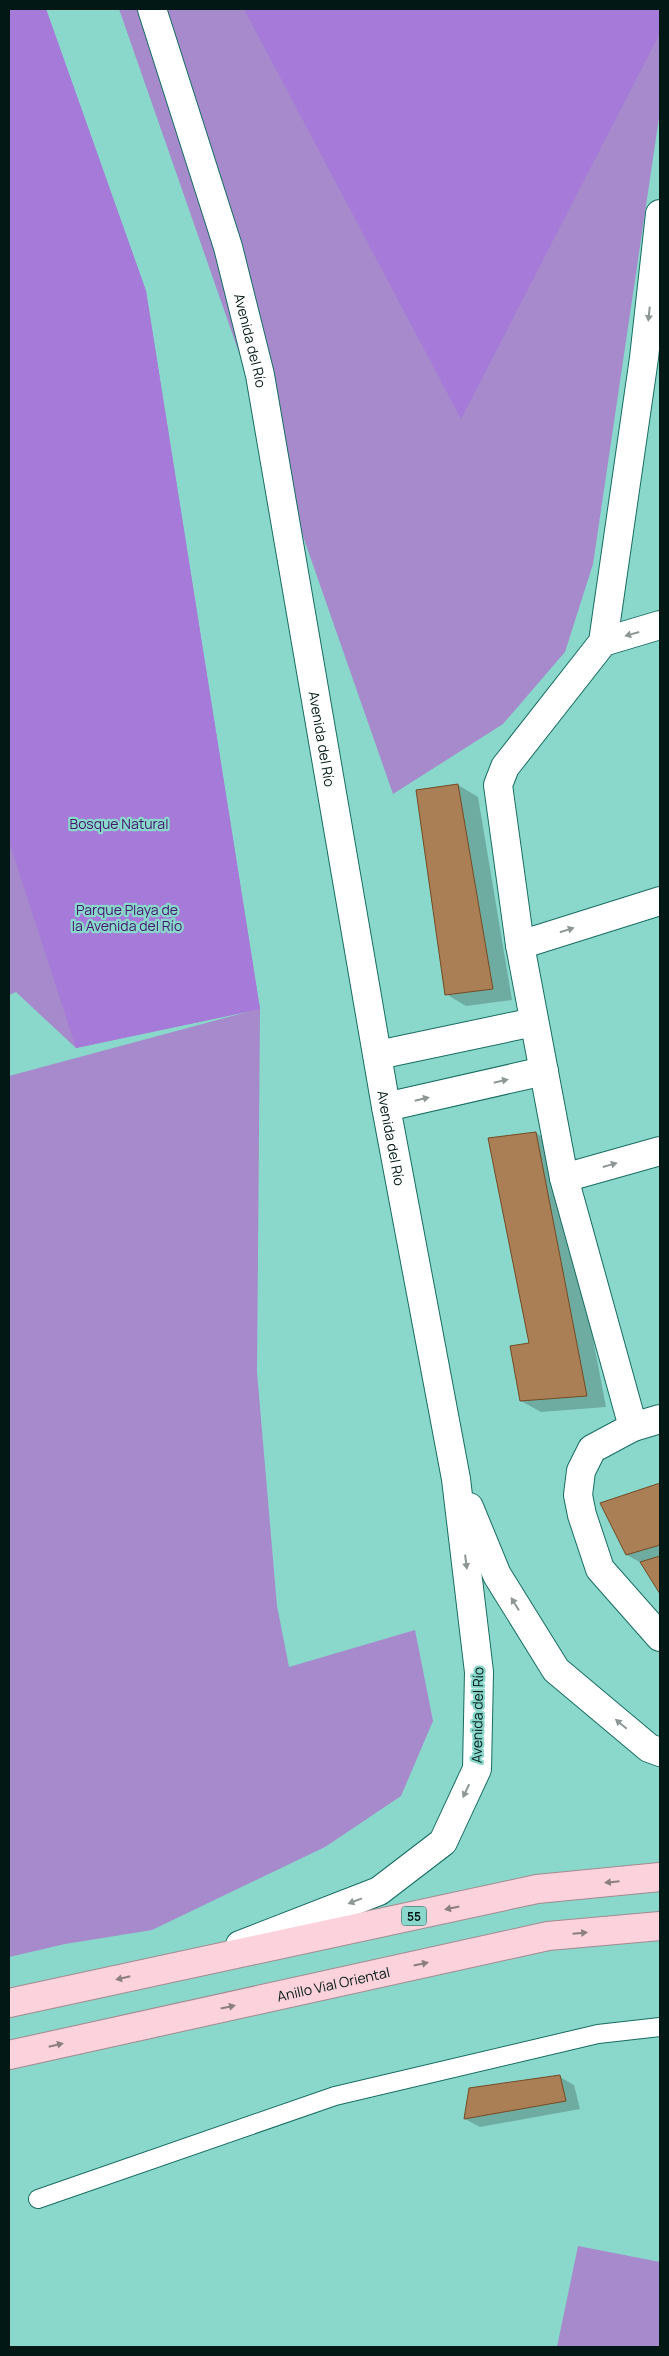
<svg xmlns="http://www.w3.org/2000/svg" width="669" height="2356" viewBox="0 0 669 2356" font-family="Manrope,sans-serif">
<rect width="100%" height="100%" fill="#8ad7cb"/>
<!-- green -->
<g fill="#a68acc">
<path d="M9,9H46L146,291L260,1009L257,1372L277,1606L289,1667L415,1630L433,1721L401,1796L325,1847L152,1930L65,1944L9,1957V1076L247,1012L76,1048L16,992L9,995Z"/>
<path d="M119,9H660V111L593,564L565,652L503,724L393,794Z"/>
<path d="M578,2246L660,2262V2347H557Z"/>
</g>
<!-- forest -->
<g fill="#a57ad9">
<path d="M9,9H46L146,291L260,1009L76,1048L9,841Z"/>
<path d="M244,9H660V33L461,419Z"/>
</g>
<!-- shadow -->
<g fill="#0003">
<path d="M458,785L478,797L512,1000L466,1006L446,994Z"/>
<path d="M536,1133L556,1145L606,1407L541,1412L521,1401L530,1344Z"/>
<path d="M660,1484V1592L643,1564L627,1555L602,1504Z"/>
<path d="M560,2077L574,2085L580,2109L480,2127L465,2119L470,2089Z"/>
</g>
<!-- building -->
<g fill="#ab7f56" stroke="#744b22">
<path d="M458,784L493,989L445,995L416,790Z"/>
<path d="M536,1132L587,1396L520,1401L510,1346L529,1343L488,1138Z"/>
<path d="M660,1483V1545L626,1555L600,1503Z"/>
<path d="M660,1556V1594L640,1562Z"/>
<path d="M560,2075L566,2101L464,2119L469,2088Z"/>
</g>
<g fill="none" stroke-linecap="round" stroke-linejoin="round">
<defs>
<path id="service" d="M38,2199L335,2096L598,2034L660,2027"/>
<g id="minor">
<path d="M660,214L644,358L603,642L505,767L498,785L520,945L564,1178L633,1427L592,1449L581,1471L578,1495L582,1515L600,1569L660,1637"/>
<path d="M603,642L660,625"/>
<path d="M520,945L660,901"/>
<path d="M378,1055L534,1022"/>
<path d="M386,1107L544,1071"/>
<path d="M564,1178L660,1151"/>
<path d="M633,1427L660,1419"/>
</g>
<g id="secondary">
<path id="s1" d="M152,9L228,247L260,375L386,1107L456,1479L479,1672L477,1769L443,1842L379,1891L240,1945"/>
<path d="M469,1507L497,1575L556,1670L649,1748L660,1752"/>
</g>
<g id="trunk">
<path d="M9,2003L537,1889L660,1877"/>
<path id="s2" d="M9,2055L548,1936L660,1926"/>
</g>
</defs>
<!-- service casing -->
<use href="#service" stroke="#186d63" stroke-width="20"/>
<!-- minor casing -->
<use href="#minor" stroke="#186d63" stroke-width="30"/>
<!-- secondary casing -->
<use href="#secondary" stroke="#186d63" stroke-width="30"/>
<!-- trunk casing -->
<use href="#trunk" stroke="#a48a90" stroke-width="30"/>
<!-- service -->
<use href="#service" stroke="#fff" stroke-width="18"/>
<!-- minor -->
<use href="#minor" stroke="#fff" stroke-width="28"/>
<!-- secondary -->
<use href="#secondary" stroke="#fff" stroke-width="28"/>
<!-- trunk -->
<use href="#trunk" stroke="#fcd3dc" stroke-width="28"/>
</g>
<!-- one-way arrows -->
<defs><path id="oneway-solid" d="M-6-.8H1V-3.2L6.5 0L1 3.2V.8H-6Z" transform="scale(1.25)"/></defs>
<g fill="#8d9796">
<use href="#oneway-solid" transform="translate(649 314) rotate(96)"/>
<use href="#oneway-solid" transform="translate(632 634) rotate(164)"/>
<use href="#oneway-solid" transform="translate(567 930) rotate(-18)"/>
<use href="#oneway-solid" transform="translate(501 1081) rotate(-13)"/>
<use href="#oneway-solid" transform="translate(422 1099) rotate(-13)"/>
<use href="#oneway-solid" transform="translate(610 1165) rotate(-16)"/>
<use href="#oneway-solid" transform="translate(466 1562) rotate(83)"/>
<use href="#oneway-solid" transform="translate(515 1604) rotate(-122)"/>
<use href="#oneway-solid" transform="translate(621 1724) rotate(-140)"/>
<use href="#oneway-solid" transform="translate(466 1791) rotate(115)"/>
<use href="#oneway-solid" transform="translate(355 1901) rotate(159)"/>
</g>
<g fill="#8b7f82">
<use href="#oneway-solid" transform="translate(612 1882) rotate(174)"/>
<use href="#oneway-solid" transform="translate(452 1908) rotate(168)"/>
<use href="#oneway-solid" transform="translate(580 1933) rotate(-5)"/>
<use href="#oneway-solid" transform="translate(421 1964) rotate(-12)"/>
<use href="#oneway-solid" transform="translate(123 1978) rotate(167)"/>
<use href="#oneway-solid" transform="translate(228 2007) rotate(-12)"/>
<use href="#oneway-solid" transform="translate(56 2045) rotate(-13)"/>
</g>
<g text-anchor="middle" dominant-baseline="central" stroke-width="4.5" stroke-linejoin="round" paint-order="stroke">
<!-- shield labels -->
<rect fill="#8ad7cb" stroke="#2a514c" stroke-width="1" x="401.5" y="1906.5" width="25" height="19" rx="4"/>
<g font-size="12" font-weight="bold" fill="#011815">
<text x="414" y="1916">55</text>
</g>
<!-- street labels -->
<g font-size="14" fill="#011815" stroke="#8ad7cb">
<text stroke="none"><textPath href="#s1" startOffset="346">Avenida del Río</textPath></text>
<text stroke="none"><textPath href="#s1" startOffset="751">Avenida del Río</textPath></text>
<text stroke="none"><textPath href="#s1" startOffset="1156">Avenida del Río</textPath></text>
<text transform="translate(477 1715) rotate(-89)">Avenida del Río</text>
<text stroke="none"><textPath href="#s2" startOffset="332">Anillo Vial Oriental</textPath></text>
</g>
<!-- park labels -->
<g font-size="14" fill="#43156b" stroke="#8ad7cb">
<text x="119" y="823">Bosque Natural</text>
<text x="127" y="909">Parque Playa de<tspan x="127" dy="16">la Avenida del Río</tspan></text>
</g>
</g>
<!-- border -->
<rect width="669" height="2356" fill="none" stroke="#011815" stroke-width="20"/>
</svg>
